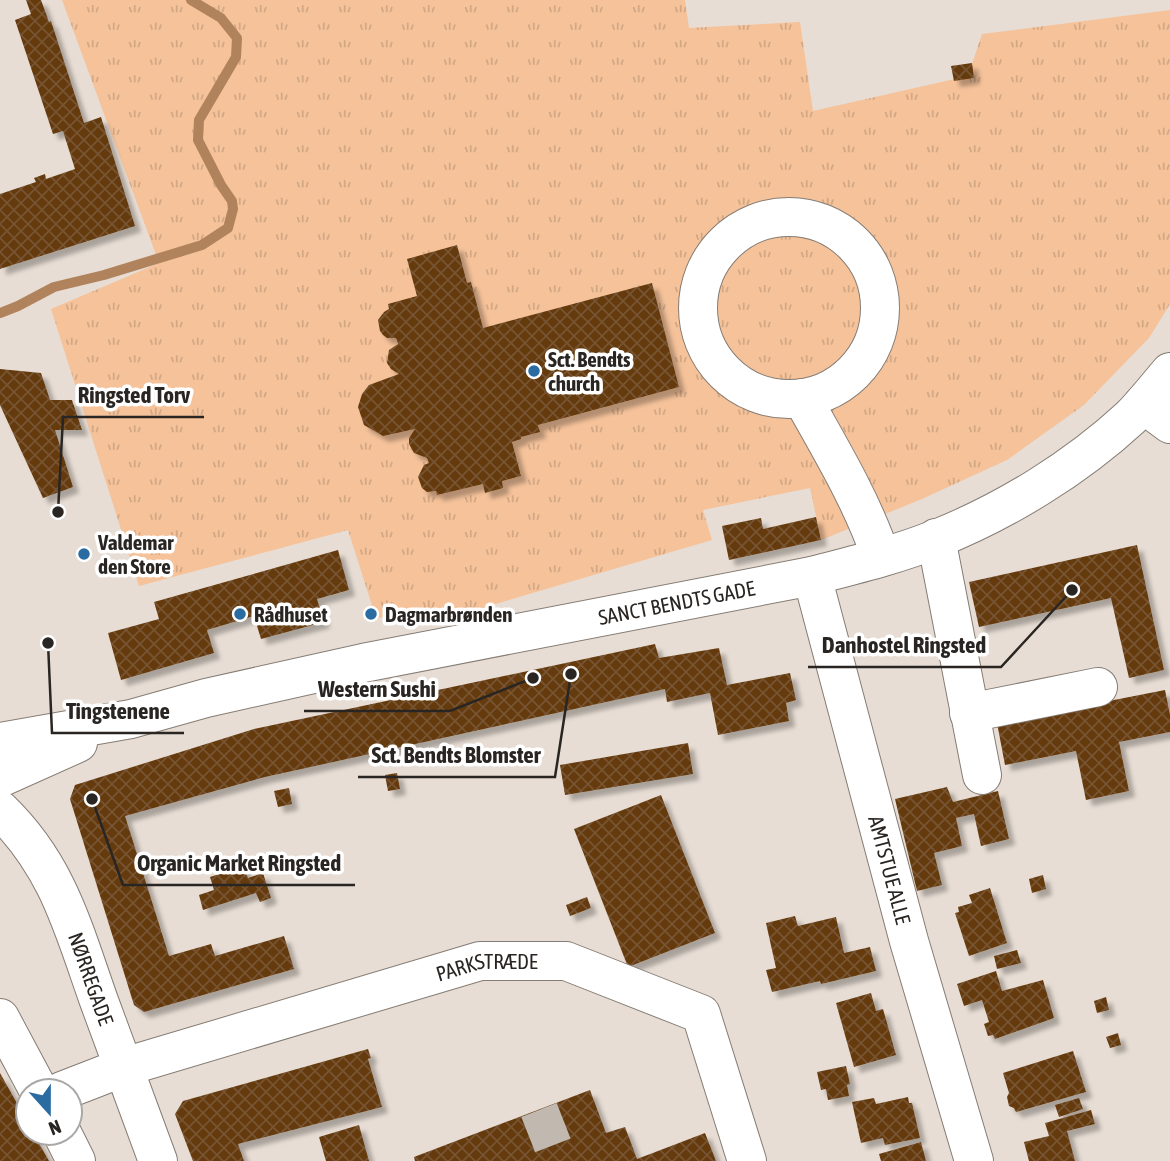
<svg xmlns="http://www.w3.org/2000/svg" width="1170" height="1161" viewBox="0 0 1170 1161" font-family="'Asap Condensed',sans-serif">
<defs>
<pattern id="grass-tufts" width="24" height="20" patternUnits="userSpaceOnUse" patternTransform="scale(1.75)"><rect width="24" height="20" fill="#f5c29a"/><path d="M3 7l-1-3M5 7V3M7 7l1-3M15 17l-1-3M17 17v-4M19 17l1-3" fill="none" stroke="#d2a784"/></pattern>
<pattern id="building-cross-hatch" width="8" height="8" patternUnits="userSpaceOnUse" patternTransform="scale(1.75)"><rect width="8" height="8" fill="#653a10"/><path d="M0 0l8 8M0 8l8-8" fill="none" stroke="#775433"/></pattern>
<filter id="shadow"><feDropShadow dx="6" dy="6" stdDeviation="2" flood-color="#0004"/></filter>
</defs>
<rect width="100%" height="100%" fill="#e7ddd4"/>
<!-- grass -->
<path fill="url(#grass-tufts)" d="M62,0H685L689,28L800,22L813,111L968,76L982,34L1170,10V304L1149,338L1084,405L1007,460L922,499L821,540L810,488L703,510L712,540L482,608L376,618L348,530L139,586L51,309L159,263Z"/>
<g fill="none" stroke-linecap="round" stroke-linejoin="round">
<!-- stream -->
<path stroke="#b1835d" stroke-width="10" d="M0,313L18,306L54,287L104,275L202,245L228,228L233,209L232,201L221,185L198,140L199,120L236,57L237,38L221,18L191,0"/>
</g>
<!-- building -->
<g fill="url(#building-cross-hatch)" filter="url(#shadow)">
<path d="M26,0H41L49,22L51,21L84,123L101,117L135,226L0,269V194L36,182L34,178L45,174L46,179L75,169L63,131L53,134L15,20L31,14Z"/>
<path d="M972,63L974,78L954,81L951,66Z"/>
<path d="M457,245L467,283L471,282L483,328L652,283L679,387L538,425L540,432L521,437V439L512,442L521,476L502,481L503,488L485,493L483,484L437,495L436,491L427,492L422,488L418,477L424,465L429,463L427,458L414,453L409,444V438L415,429L383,436L364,425L358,407L362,394L369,385L399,374L391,369L387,363L389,350L398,344L396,338H387L383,335L380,331L378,320L384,312L389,309L388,304L417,296L407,259Z"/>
<path d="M0,369L41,373L50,400H72L82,430H55L73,487L43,498L0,405Z"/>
<path d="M816,517L821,540L729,560L722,526L761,518L763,529Z"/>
<path d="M1137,545L1164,670L1129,678L1111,598L979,627L969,582Z"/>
<path d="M338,550L349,590L317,599L324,622L261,639L254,616L207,630L214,653L121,680L108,633L159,619L154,602Z"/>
<path d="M655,644L659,658L719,648L727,685L790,673L796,700L786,703L789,721L718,735L710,693L667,702L665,689L265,777L125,816L169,956L211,944L215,956L284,936L294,969L144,1012L134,1005L70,799L75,785L254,729Z"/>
<path d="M1165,690L1170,715V732L1119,742L1129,791L1086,800L1076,751L1005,765L997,723Z"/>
<path d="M688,743L693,774L565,795L560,765Z"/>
<path d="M397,773L400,789L388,791L385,775Z"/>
<path d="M947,787L953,802L998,791L1009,839L981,846L974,814L956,818L962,846L934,853L942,885L917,891L895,799Z"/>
<path d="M289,788L292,804L278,807L274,791Z"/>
<path d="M661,795L715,933L628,967L574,829Z"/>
<path d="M244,866L248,878L263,873L271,898L260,902L256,893L203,910L199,895L214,890L210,877Z"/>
<path d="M1043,875L1046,889L1032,893L1029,879Z"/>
<path d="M990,888L1007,943L969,956L955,913L959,912L958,907L972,903L969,895Z"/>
<path d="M587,897L591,908L570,916L566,905Z"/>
<path d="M795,916L798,926L836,917L844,953L870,947L876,971L821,984L820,981L772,992L766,970L776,968L766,923Z"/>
<path d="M1017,950L1021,963L997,969L994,956Z"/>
<path d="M996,971L1002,991L1043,980L1054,1018L995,1039L993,1035L988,1036L984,1024L989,1022L982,1000L964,1006L957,984Z"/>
<path d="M871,993L876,1011L883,1009L896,1055L854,1067L836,1003Z"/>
<path d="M1106,997L1109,1010L1097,1013L1094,1001Z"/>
<path d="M1118,1033L1121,1045L1110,1048L1106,1037Z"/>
<path d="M368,1049L371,1058L368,1059L382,1107L238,1144L244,1161H193L175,1114L183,1101Z"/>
<path d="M1073,1051L1086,1092L1016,1112L1014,1108L1009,1106L1007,1097L1009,1093L1003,1073Z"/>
<path d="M846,1066L850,1084L847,1085L849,1096L828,1100L826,1089L821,1090L817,1072Z"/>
<path d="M0,1073L28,1123V1133H33L49,1161H0Z"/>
<path d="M590,1090L606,1133L625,1127L637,1159L705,1133L716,1161H415L414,1157Z"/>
<path d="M908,1097L909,1103H912L920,1138L885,1145L883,1138L861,1143L852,1102L874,1098L876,1104Z"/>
<path d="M1079,1098L1083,1109L1059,1117L1055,1105Z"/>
<path d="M1091,1110L1095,1124L1067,1131L1075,1161H1029L1024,1142L1049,1136L1045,1123Z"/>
<path d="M359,1125L369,1161H326L319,1137Z"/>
<path d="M921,1142L926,1161H881L879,1154Z"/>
</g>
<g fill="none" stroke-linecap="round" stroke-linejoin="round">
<!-- minor-tunnel -->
<path stroke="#c1b8b0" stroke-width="38" stroke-dasharray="38 19" stroke-linecap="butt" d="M539,1110L559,1161"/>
<defs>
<g id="minor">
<circle cx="789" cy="308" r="91"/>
<path d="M802,398C831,450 862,501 881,557"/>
<path d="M1143,404L1170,424"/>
<path d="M936,538L982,775"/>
<path id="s1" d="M812,576L909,941L974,1161"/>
<path d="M969,713L1098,687"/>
<path id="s2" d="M0,742L131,719L206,698L363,663L812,576C854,565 896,555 936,539C1006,511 1076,468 1131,417C1145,403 1157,387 1170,372"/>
<path d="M0,778L78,743"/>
<path id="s3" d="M0,810C58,866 73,928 99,1001C119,1054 138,1108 158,1161"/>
<path d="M0,1018L39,1091"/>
<path id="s4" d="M62,1091L124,1067L480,961H566L701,1014L747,1161"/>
<path d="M62,1133L76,1161"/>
</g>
</defs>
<!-- minor casing -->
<use href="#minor" stroke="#857c74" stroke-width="40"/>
<!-- minor -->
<use href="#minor" stroke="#fff" stroke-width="38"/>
</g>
<!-- markers -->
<g fill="#2a6ca2" stroke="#fff" stroke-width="2.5">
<circle cx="534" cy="371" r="7"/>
<circle cx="84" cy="554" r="7"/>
<circle cx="240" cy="614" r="7"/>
<circle cx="371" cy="614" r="7"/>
</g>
<g text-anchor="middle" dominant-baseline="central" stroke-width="7" stroke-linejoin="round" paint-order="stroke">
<!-- poi labels -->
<g font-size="21" font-weight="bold" fill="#292522" stroke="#fff" text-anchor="start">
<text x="548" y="359">Sct. Bendts<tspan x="548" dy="24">church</tspan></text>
<text x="98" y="542">Valdemar<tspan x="98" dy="24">den Store</tspan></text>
<text x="254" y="614">Rådhuset</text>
<text x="385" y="614">Dagmarbrønden</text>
</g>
<!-- street labels -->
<g font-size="21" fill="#292522" stroke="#fff">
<text stroke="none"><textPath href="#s2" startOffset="691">SANCT BENDTS GADE</textPath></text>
<text stroke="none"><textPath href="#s1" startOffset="304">AMTSTUE ALLE</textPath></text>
<text stroke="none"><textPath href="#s4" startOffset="444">PARKSTRÆDE</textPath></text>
<text stroke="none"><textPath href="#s3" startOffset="194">NØRREGADE</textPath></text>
</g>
</g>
<!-- callouts -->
<path fill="none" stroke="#292522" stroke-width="2.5" d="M58 512L63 417H204M1072 590L1001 667H808M533 678L450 711H304M48 643L52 733H184M571 674L555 777H358M92 799L123 885H355"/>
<g fill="#292522" stroke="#fff" stroke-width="2.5">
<circle cx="58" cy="512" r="7"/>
<circle cx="1072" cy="590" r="7"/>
<circle cx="533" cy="678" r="7"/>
<circle cx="48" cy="643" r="7"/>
<circle cx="571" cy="674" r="7"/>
<circle cx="92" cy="799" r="7"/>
</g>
<g font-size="23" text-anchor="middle" font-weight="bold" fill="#292522" stroke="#fff" stroke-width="7" stroke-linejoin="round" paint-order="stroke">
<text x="134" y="403">Ringsted Torv</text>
<text x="904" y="653">Danhostel Ringsted</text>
<text x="377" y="697">Western Sushi</text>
<text x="118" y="719">Tingstenene</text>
<text x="456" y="763">Sct. Bendts Blomster</text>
<text x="239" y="871">Organic Market Ringsted</text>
</g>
<!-- north arrow -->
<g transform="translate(49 1112) rotate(159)"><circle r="33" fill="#ffffff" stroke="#a9a8a7" stroke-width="2"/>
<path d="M0-5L12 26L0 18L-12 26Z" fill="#2a6ca2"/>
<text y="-10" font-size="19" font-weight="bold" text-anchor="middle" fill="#292522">N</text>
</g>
</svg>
